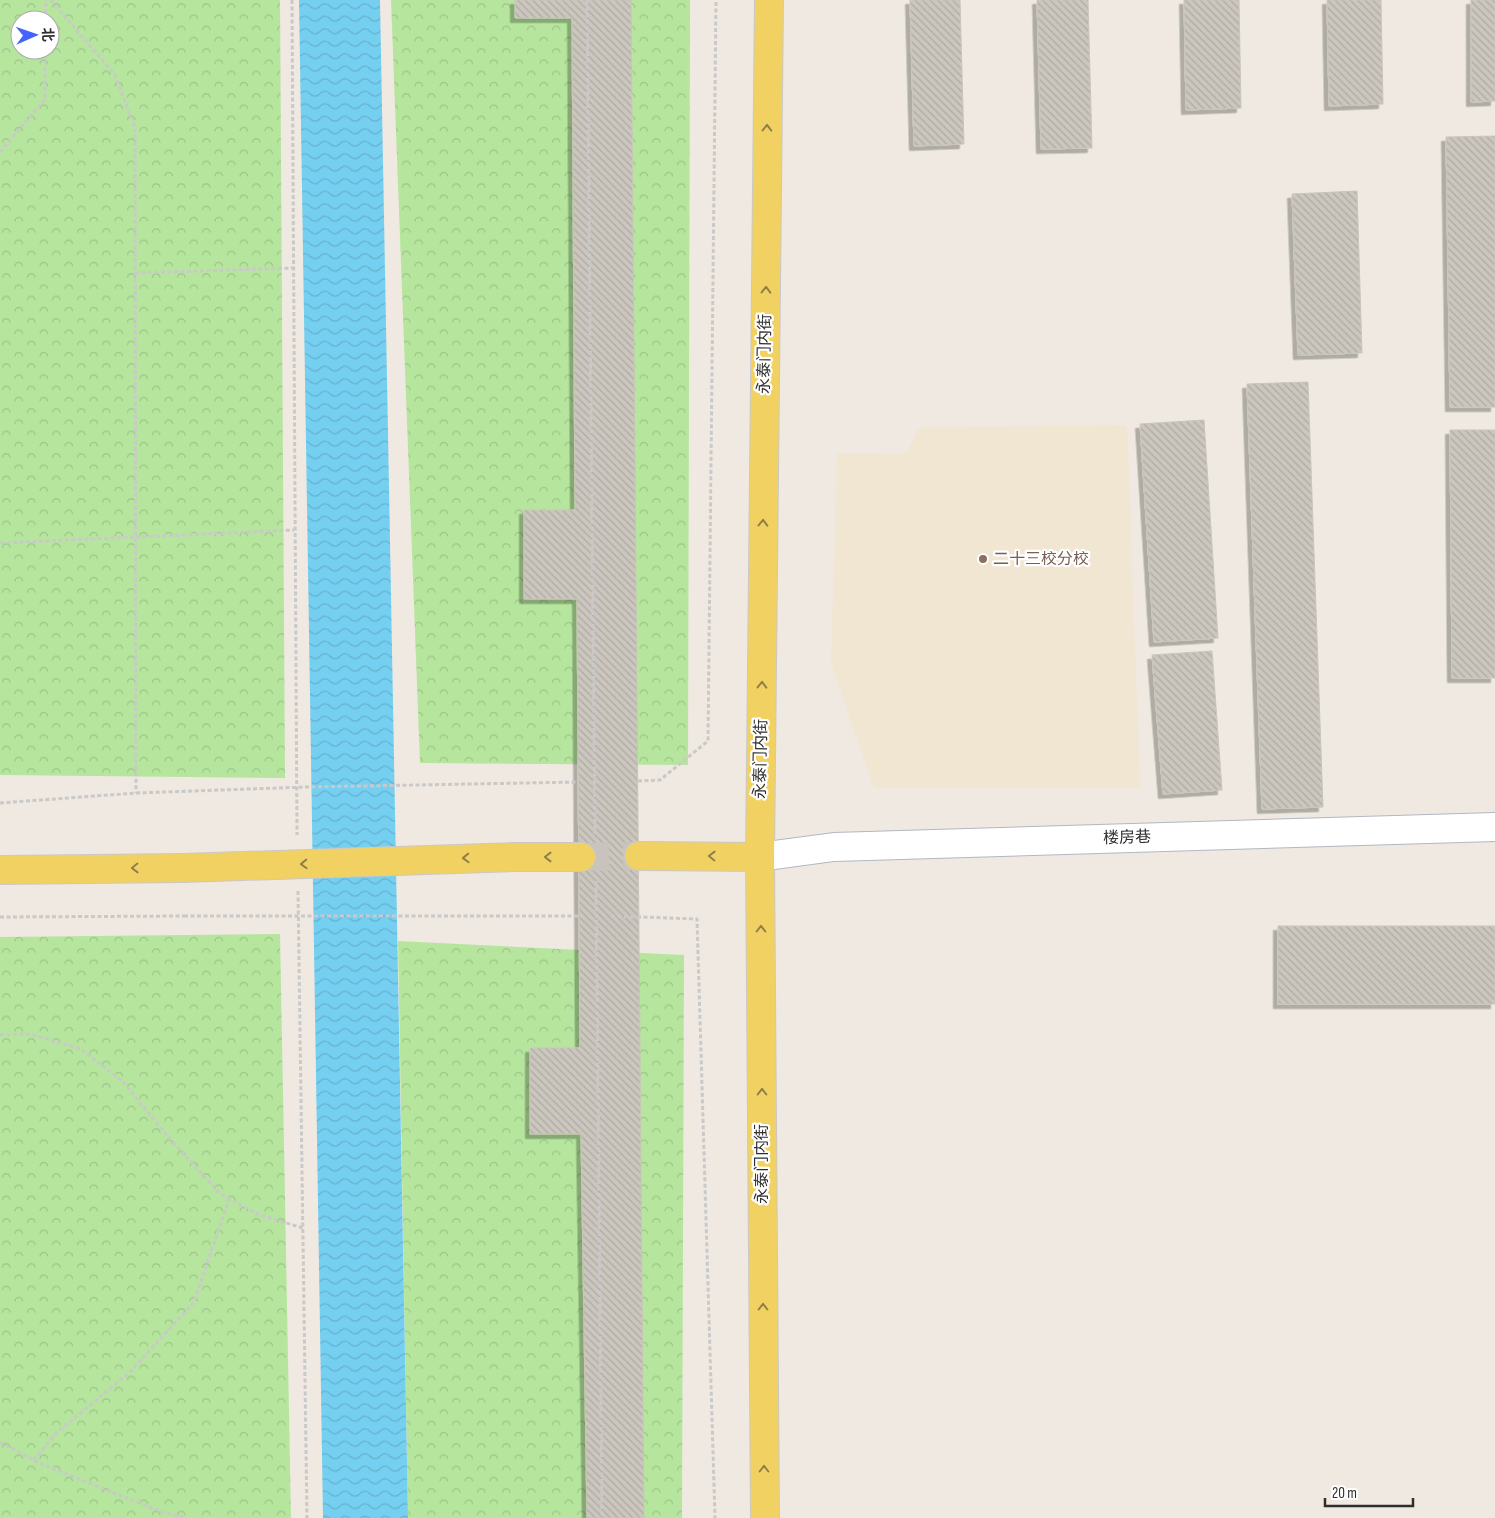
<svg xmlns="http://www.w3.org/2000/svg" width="1495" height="1518" viewBox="0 0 1495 1518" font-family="'Sofia Sans Condensed','Noto Sans SC',sans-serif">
<defs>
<pattern id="park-crowns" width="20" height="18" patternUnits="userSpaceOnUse" patternTransform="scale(1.25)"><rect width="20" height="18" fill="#b6e59e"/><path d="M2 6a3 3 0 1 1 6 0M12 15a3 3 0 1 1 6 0" fill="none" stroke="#9dc588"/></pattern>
<pattern id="water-waves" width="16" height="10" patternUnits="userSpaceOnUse" patternTransform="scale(1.25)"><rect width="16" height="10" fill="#75cff0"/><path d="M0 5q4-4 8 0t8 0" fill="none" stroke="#66b2ce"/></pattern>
<pattern id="building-back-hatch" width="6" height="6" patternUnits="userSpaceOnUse" patternTransform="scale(1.25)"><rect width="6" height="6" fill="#cbc7bf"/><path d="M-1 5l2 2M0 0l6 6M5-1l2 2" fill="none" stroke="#afaba4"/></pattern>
<filter id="shadow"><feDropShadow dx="-4.5" dy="4.5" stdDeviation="0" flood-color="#0004"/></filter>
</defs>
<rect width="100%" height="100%" fill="#efe9e1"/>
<!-- education -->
<path fill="#f0e6d1" d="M1127,425L1140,788H874L831,663L837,453L906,454L919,428Z"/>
<!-- park -->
<g fill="url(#park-crowns)" fill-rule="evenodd">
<path d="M0,0H280L285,778L0,775ZM20,20H50V50H20Z"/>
<path d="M391,0H690L688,765L420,763Z"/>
<path d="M280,934L291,1518H0V937Z"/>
<path d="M398,941L684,955L682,1518H408Z"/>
</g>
<!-- water -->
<path fill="url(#water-waves)" d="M299,0H380L408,1518H323Z"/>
<!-- building -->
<g fill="url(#building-back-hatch)" stroke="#cbc5ba" filter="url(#shadow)">
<path d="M515,0H631L644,1518H587L581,1134H530V1048H580L577,599H524V510H575L572,18H515Z"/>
<path d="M910,0H960L964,144L914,146Z"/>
<path d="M1037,0H1088L1092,148L1041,149Z"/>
<path d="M1184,0H1239L1241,108L1186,110Z"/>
<path d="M1327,0H1381L1383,104L1329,106Z"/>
<path d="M1471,0H1495V101L1471,102Z"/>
<path d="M1495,136V407H1450L1446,137Z"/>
<path d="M1357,191L1362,353L1298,355L1292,194Z"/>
<path d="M1308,382L1323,807L1262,809L1247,384Z"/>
<path d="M1204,420L1218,638L1154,642L1140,424Z"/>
<path d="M1450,430H1495V678H1452Z"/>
<path d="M1212,651L1222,790L1163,794L1152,655Z"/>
<rect x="1278" y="926" width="217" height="78"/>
</g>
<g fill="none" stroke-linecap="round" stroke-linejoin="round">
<!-- major-tunnel -->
<path stroke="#c8c4bd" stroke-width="28" stroke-dasharray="28 14" stroke-linecap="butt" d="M581,857L639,856"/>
<defs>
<path id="minor" d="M760,857L834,847L1495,827"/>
<g id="major">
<path d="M639,856L760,857"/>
<path d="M515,857H581"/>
<path d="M0,870L183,868"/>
<path d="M765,1518L760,857L769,0"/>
</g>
</defs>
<!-- minor casing -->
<use href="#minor" stroke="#b4b7c1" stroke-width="30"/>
<!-- major casing -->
<use href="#major" stroke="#c9c9c9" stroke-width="30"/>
<!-- path -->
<g stroke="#c9c9c9" stroke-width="3" stroke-dasharray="4 2.5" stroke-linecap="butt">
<path d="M51,0L115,75L135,128L136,793"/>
<path d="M292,0L297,835"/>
<path d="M587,0L595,834"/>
<path d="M45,20L46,0"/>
<path d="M0,152L45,99V50"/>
<path d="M135,273L293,268"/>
<path d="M0,543L294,530"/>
<path d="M638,781L660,780L708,741L716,0"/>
<path d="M0,803L136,793L307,787L579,782"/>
<path d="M596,881L602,1518"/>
<path d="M298,891L307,1518"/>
<path d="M509,916H581"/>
<path d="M611,916L697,919L715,1518"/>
<path d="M0,917L184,916"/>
<path d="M0,1035L30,1034L81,1049L123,1082L165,1133L219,1193L257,1214L303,1228"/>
<path d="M0,1442L39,1463L162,1512L187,1518"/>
<path d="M34,1460L56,1433L129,1373L194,1302L229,1199"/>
</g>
<!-- minor -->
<use href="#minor" stroke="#fff" stroke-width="28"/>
<!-- major -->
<use href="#major" stroke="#f2d163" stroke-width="28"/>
<defs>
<path id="major-bridge" d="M183,868L515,857"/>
</defs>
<!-- major-bridge casing -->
<use href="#major-bridge" stroke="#c9c9c9" stroke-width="30" stroke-linecap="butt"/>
<!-- path-bridge -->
<path stroke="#c9c9c9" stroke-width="3" stroke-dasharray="4 2.5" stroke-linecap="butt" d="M184,916H509"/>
<!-- major-bridge -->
<use href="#major-bridge" stroke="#f2d163" stroke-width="28"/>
</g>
<!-- one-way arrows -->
<defs><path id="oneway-chevron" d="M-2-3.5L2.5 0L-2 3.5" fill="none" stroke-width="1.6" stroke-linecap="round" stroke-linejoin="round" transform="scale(1.25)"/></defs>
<g stroke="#908048">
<use href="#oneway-chevron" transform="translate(767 128) rotate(-89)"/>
<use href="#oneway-chevron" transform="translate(766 290) rotate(-89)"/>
<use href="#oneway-chevron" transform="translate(763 523) rotate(-89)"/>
<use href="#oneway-chevron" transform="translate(762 685) rotate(-89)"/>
<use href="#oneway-chevron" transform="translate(712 856) rotate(-179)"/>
<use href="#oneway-chevron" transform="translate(548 857) rotate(180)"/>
<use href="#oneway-chevron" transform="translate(466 858) rotate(178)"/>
<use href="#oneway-chevron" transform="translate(304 864) rotate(178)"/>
<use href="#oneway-chevron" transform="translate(135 868) rotate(179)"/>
<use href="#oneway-chevron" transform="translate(761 929) rotate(-90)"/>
<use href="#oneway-chevron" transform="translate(762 1092) rotate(-90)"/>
<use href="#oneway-chevron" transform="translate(763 1307) rotate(-90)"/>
<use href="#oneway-chevron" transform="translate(764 1469) rotate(-90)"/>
</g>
<!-- markers -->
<circle fill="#8d6e63" stroke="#fff" stroke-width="2" cx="983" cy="559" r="5"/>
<g text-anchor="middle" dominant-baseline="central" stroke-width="4.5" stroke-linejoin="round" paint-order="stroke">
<!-- street labels -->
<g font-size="16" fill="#2e2e2e" stroke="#fff">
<text transform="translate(765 354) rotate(-89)">永泰门内街</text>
<text transform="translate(761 759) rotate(-89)">永泰门内街</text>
<text transform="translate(1127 838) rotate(-2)">楼房巷</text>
<text transform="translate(762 1164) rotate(-90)">永泰门内街</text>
</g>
<!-- education labels -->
<g font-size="16" fill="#785e54" stroke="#fff" text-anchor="start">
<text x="993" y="559">二十三校分校</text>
</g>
</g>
<!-- north arrow -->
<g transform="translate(35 35) rotate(88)"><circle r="24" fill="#ffffff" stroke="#ababab"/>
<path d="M0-4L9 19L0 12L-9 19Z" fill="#4264fb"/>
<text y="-8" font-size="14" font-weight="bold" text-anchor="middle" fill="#2e2e2e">北</text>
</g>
<!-- scale -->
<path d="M1325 1498v8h88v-8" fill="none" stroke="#2e2e2e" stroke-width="2.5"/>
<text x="1332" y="1498" font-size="15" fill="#2e2e2e" stroke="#ffffff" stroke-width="4" paint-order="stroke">20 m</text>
</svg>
